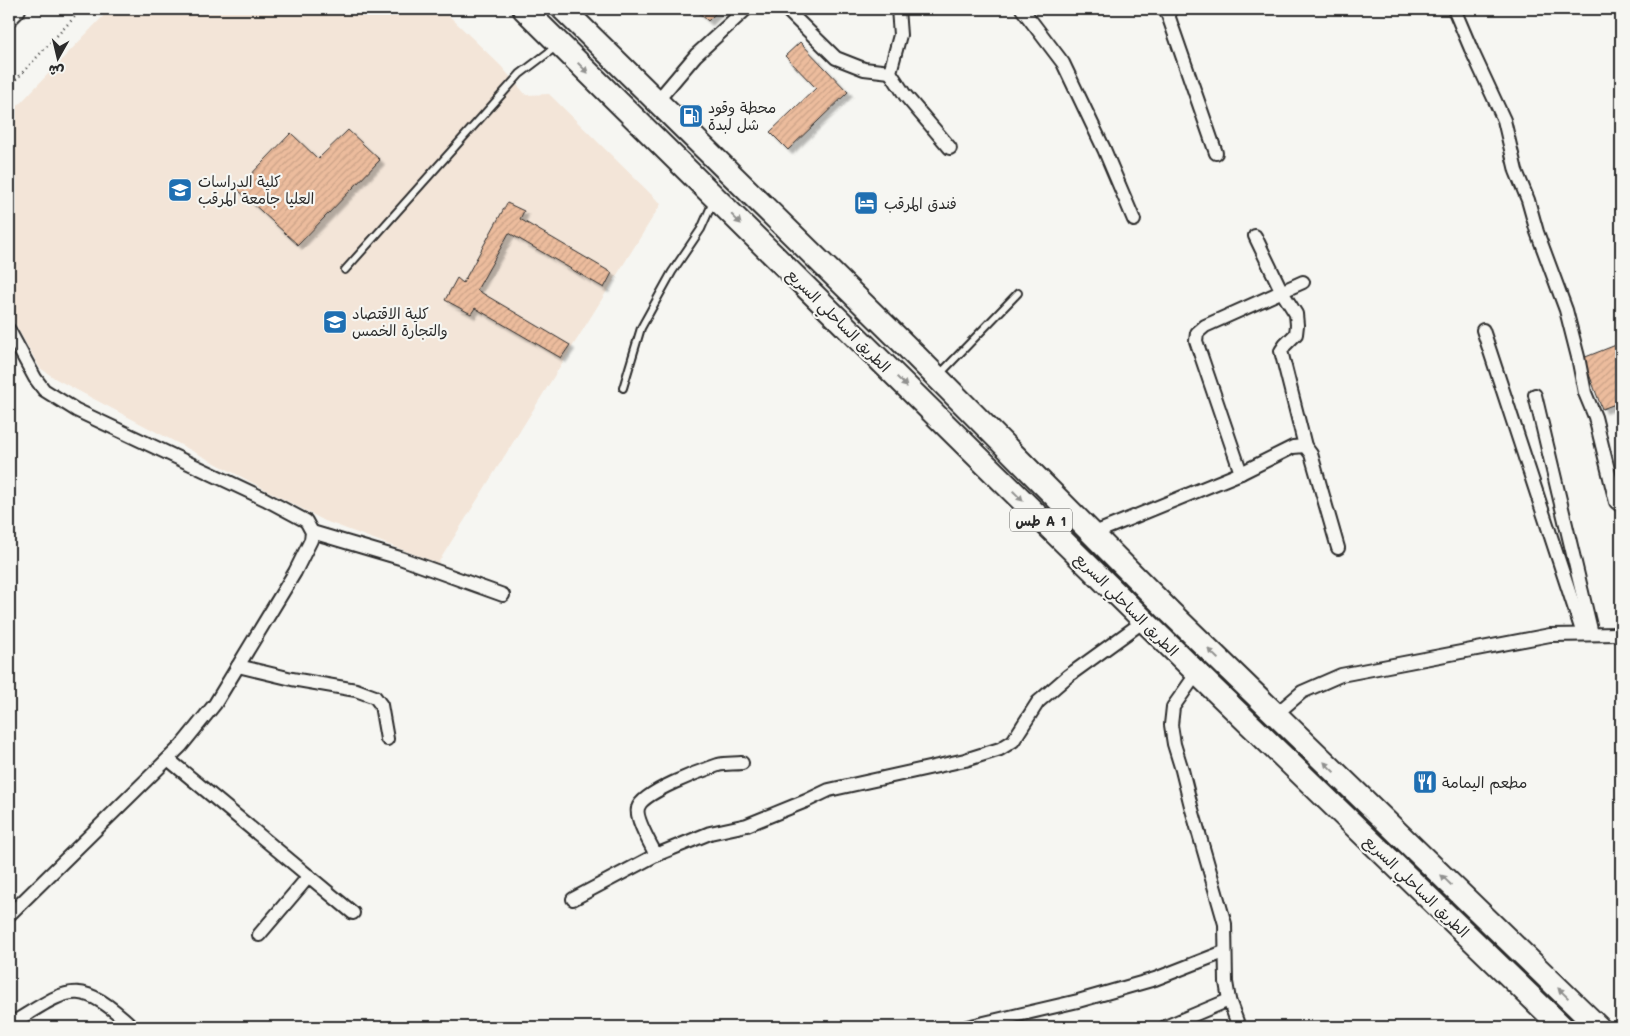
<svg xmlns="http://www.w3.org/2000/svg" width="1630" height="1036" viewBox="0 0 1630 1036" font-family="Mali,'Playpen Sans Arabic',sans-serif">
<defs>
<pattern id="building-hatch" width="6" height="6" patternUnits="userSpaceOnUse" patternTransform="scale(1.25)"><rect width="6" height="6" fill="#ecbc9d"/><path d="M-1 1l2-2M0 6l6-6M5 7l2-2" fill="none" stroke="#cba287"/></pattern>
<filter id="shadow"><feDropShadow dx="4.5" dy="4.5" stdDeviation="1" flood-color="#0004"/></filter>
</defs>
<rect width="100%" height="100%" fill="#f6f6f2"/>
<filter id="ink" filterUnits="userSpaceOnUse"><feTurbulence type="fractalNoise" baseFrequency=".02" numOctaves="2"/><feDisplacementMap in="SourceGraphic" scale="10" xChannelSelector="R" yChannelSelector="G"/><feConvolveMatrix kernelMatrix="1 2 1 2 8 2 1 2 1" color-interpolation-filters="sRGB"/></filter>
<g filter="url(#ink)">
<!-- built -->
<path fill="#f3e5d8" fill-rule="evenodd" d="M110,9H442L501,66L526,95L549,94L661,204L438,563L325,521L56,379L40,368L9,313V115ZM348,130L379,160L334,143Z"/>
<!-- building -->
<g fill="url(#building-hatch)" stroke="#2b2b2b" filter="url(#shadow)">
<path d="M695,9H720L708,21Z"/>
<path d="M800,42L848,92L788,150L770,132L816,88L785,56Z"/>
<path d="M348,130L380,160L298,245L237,189L291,133L318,159Z"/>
<path d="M507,203L524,211L520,219L612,273L604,288L509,233L477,290L570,345L561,358L475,308L471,314L445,300L457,278L463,283Z"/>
<path d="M1621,343V402L1602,409L1583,358Z"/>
</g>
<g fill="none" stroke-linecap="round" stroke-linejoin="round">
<defs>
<g id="lane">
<path d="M345,270L520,74L557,46"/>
<path d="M939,375L1018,293"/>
<path d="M623,388L641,328L672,272L701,229L713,202"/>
</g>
<g id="street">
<path d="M786,9L836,58L864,69L890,72"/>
<path d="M898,9L900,35L890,72L905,95L950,148"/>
<path d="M1022,9L1063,63L1104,149L1134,220"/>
<path d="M1164,9L1168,15L1216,153"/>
<path d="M1454,9L1471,49L1504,120L1516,171L1528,200L1537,232L1566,310L1578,357L1585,393L1595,417L1616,502L1621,506"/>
<path d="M658,100L696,55L746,9"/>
<path d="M1255,236L1282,292L1296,314L1297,325L1296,334L1285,345L1281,351L1305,446L1311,454L1338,548"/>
<path d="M9,330L35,378L44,390L76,410L265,499L306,521L312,532L311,540L295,572L215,704L181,746L9,915"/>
<path d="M1483,330L1583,634"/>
<path d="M1535,395L1592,634"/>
<path d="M1241,473L1196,341L1197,333L1205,326L1303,282"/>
<path d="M312,532L400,558L503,595"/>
<path d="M1092,534L1241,473L1293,447L1305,446"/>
<path d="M238,666L292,679L356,690L375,697L381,705L387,739"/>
<path d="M1197,673L1173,707L1171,725L1174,744L1182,770L1191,806L1225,924L1226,982L1229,1000L1239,1027"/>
<path d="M1275,715L1302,692L1341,675L1550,635L1621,634"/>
<path d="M168,759L353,913"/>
<path d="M656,855C651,845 635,818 638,808C642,792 703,770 718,765C726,763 734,764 742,763"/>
<path d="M573,899L656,855L710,833L747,825L806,801L829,790L965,760L1000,749L1013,741L1038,702L1068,676L1144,621"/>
<path d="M259,935L309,876"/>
<path d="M9,1025C68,990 76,974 133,1027"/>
<path d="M967,1027L1078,1001L1155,979L1224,952"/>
<path d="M1165,1027L1229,1000"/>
</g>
<path id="primary" d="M9,15L15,9"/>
<g id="highway">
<path d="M524,9L1197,673L1562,1027"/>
<path d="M563,9L908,348L1170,612L1598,1027"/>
</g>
</defs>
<!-- lane casing -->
<use href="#lane" stroke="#2b2b2b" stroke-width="10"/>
<!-- street casing -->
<use href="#street" stroke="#2b2b2b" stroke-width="16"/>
<!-- primary casing -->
<use href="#primary" stroke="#2b2b2b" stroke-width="24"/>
<!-- highway casing -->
<use href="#highway" stroke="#2b2b2b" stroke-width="26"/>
<!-- path -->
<path stroke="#2b2b2b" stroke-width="2.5" stroke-dasharray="1 4" stroke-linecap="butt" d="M9,87L82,9"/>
<!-- lane -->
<use href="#lane" stroke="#f6f6f2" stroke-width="6"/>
<!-- street -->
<use href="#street" stroke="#f6f6f2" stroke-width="12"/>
<!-- primary -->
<use href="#primary" stroke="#f6f6f2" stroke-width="20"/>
<!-- highway -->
<use href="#highway" stroke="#f6f6f2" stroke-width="22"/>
</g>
<!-- one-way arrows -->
<defs><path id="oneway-solid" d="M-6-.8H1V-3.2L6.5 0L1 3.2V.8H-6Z" transform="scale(1.25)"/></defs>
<g fill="#90908e">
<use href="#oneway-solid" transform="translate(583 68) rotate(45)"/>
<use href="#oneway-solid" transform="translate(736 219) rotate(45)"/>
<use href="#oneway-solid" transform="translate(902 382) rotate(45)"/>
<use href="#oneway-solid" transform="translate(1018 496) rotate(45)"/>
<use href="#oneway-solid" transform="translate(1213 654) rotate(-136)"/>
<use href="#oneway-solid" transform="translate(1329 767) rotate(-136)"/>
<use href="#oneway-solid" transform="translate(1446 880) rotate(-136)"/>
<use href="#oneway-solid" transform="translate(1563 993) rotate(-136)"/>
</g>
</g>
<!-- icons -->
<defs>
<symbol id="fuel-square" viewBox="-11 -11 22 22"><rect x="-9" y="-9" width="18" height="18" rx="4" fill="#1f6fb2" stroke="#f6f6f2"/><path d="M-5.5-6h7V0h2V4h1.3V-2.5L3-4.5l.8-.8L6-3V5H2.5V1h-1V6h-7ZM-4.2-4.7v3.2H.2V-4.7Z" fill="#fff"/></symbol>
<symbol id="university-square" viewBox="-11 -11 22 22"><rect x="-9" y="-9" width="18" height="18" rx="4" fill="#1f6fb2" stroke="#f6f6f2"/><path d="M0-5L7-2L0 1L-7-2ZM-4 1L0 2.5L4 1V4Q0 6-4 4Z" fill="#fff"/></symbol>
<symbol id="hotel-square" viewBox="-11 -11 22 22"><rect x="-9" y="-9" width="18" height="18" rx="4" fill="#1f6fb2" stroke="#f6f6f2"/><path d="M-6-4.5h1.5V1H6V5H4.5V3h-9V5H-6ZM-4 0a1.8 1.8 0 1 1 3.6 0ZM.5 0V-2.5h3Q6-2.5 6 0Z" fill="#fff"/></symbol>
<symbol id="restaurant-square" viewBox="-11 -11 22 22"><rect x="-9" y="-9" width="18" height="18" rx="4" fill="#1f6fb2" stroke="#f6f6f2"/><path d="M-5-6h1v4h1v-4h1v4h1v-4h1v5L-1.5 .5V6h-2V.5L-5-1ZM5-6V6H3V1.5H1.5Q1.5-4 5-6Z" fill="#fff"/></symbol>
</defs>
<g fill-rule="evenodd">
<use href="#fuel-square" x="677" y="102" width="28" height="28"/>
<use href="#university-square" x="166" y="176" width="28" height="28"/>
<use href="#hotel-square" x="852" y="189" width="28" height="28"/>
<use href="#university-square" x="321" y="308" width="28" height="28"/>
<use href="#restaurant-square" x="1411" y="768" width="28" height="28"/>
</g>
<g text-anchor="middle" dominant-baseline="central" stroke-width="4.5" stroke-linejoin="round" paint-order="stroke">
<!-- shield labels -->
<rect fill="#f6f6f2" stroke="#686867" stroke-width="1" x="1010" y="508.5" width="62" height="23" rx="4"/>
<g font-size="14" font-weight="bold" fill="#2b2b2b">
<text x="1041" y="520">طس A 1</text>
</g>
<!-- poi labels -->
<g font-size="15" fill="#2b2b2b" stroke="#f6f6f2" text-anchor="start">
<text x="708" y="107">محطة وقود<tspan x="708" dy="17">شل لبدة</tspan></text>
<text x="198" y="181">كلية الدراسات<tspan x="198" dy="17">العليا جامعة المرقب</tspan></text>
<text x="884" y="203">فندق المرقب</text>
<text x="352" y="313">كلية الاقتصاد<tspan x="352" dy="17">والتجارة الخمس</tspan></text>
<text x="1442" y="782">مطعم اليمامة</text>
</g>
<!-- street labels -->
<g font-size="15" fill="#2b2b2b" stroke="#f6f6f2">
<text transform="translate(839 320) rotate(45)">الطريق الساحلي السريع</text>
<text transform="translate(1127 604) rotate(45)">الطريق الساحلي السريع</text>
<text transform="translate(1417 886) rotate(44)">الطريق الساحلي السريع</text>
</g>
</g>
<!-- margin -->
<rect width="1630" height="1036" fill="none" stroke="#f6f6f2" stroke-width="30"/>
<rect x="15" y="15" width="1600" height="1006" fill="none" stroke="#2b2b2b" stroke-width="2" filter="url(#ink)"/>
<!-- north arrow -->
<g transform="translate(58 58) rotate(188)" stroke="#f6f6f2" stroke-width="4" paint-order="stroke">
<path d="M0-4L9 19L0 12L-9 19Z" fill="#2b2b2b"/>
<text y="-8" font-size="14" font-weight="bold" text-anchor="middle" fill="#2b2b2b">ش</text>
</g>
</svg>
